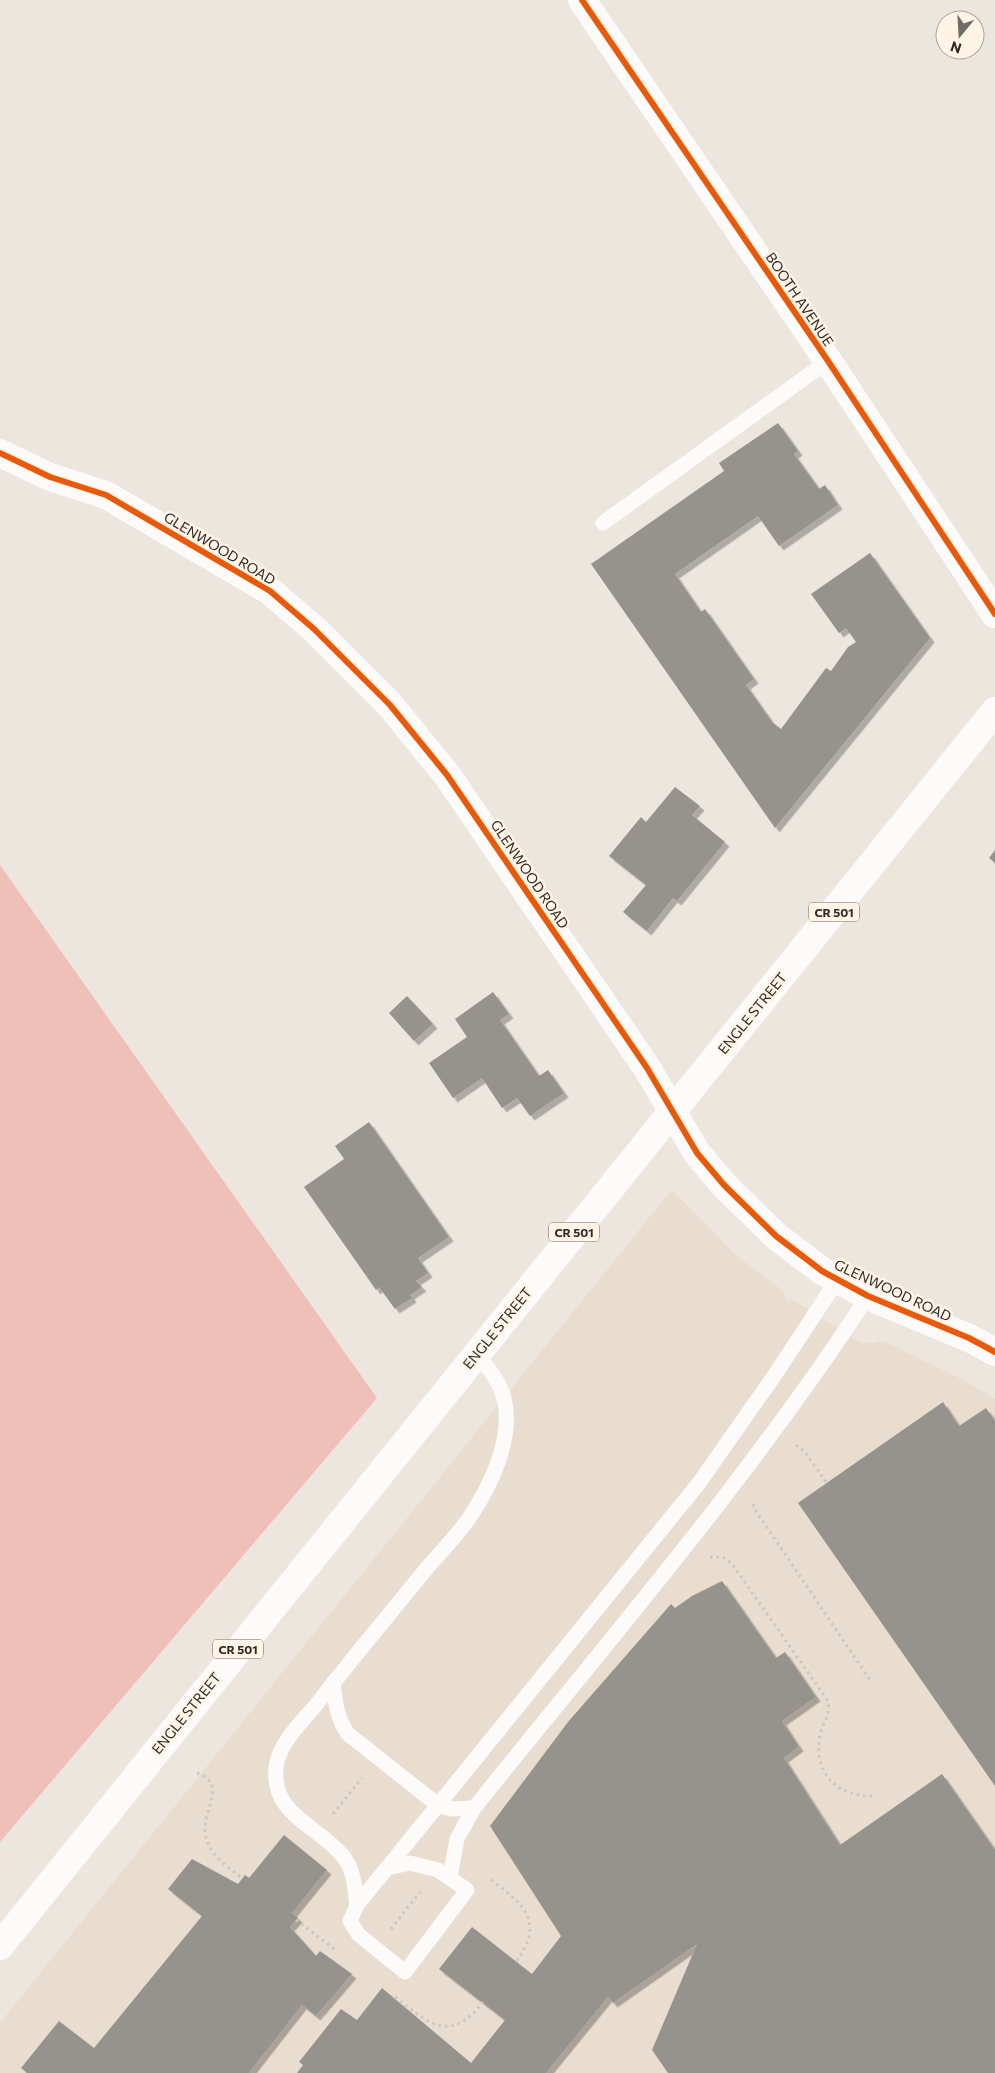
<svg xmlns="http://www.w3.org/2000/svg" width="995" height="2073" viewBox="0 0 995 2073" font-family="Commissioner,sans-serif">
<defs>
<filter id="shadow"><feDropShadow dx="4.5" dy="4.5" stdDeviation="0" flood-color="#0004"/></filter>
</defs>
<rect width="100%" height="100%" fill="#ece6df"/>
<!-- built -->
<path fill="#e8ddcf" d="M674,1192L737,1256L783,1291L786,1300L796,1302L862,1344L884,1341L964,1380L995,1399V2073H0V2023L669,1193Z"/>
<!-- green -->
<path fill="#efc0b7" d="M0,865L377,1398L0,1842Z"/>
<!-- building -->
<g fill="#96938e" filter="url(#shadow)">
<path d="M778,423L798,451L794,454L819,489L825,485L838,505L779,546L758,516L675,574L701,612L705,609L754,679L746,685L772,722L781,729L826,668L831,671L848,647L856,642L846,628L839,633L811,594L870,553L930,638L775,828L591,564L724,471L719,463Z"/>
<path d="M675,787L700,806L692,815L725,842L677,901L673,898L647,931L623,912L646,885L609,856L641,817L646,822Z"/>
<path d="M995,850V863L989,858Z"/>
<path d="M493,992L509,1014L500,1020L539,1076L548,1070L564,1093L530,1116L517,1098L502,1108L482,1078L453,1098L429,1063L467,1037L455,1019Z"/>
<path d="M407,996L433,1024L414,1041L389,1013Z"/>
<path d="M369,1122L449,1237L418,1258L428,1273L416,1281L422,1287L410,1295L412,1298L395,1309L379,1287L376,1290L304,1187L344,1159L335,1146Z"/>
<path d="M943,1402L959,1426L986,1408L995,1421V1786L798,1503Z"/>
<path d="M722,1581L776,1658L785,1652L816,1697L782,1721L799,1747L784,1758L840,1845L942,1774L995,1850V2073H668L652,2050L697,1944L613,2003L608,1997L546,2073H297L303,2065L299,2062L341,2009L357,2020L382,1988L471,2063L505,2020L439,1969L472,1927L532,1974L561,1936L490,1826L568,1722L671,1604L675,1608L692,1596Z"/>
<path d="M284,1835L327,1870L292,1913L298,1918L290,1927L316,1956L320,1951L352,1974L316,2016L302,2005L249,2073H27L21,2068L59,2021L94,2048L202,1916L168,1889L192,1859L238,1884L245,1875L249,1878Z"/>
</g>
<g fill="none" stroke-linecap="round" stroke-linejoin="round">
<!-- path -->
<g stroke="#c8c7c5" stroke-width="3" stroke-dasharray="2.5 4" stroke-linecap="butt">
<path d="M796,1445L804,1451L827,1483"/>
<path d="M753,1504L756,1511L870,1680"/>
<path d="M710,1557H723L732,1564L826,1698C833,1711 823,1722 820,1735C813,1772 835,1796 872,1796"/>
<path d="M197,1773C230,1784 199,1813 206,1838C211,1856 228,1867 242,1878"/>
<path d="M333,1814L362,1778"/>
<path d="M491,1880C523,1904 546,1921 516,1962"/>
<path d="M296,1920L337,1951"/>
<path d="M391,1929L420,1892"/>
<path d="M395,1997C429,2023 449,2045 483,2002"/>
</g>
<!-- lane -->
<g stroke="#fcfbfa" stroke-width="15">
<path d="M603,523L828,361"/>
<path d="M333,1683C335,1701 337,1719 348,1734L438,1805L452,1809L474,1808"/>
<path d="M410,1863L438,1870L467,1890L405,1972L359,1935L350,1921L357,1905L387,1868Z"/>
<path d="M387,1868L699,1483L774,1376L838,1279"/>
<path d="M450,1877L457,1839L474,1808C609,1640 750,1477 868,1296"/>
<path d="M357,1905C355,1888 354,1869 342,1855C316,1824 267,1813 277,1762C282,1739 306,1718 320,1700C355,1655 391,1612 427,1568C443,1549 463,1530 475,1509C494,1478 513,1435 504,1398C499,1380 487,1367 476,1353"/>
</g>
<!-- street -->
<g stroke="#fcfbfa" stroke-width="28">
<path d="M582,0L828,361L995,614"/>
<path d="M0,453L50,477L106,495L270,591L314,629L390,705L447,775L647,1068L697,1153L724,1185L776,1236L822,1271L868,1296L969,1338L995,1352"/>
</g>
<!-- primary -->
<path stroke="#fcfbfa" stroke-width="28" d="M0,1946L995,711"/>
<defs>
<g id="cycleway">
<path d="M582,0L828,361L995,614"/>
<path d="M0,453L50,477L106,495L270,591L314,629L390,705L447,775L647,1068L697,1153L724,1185L776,1236L822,1271L868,1296L969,1338L995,1352"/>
</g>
</defs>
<!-- cycleway casing -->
<use href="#cycleway" stroke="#fff4e6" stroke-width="9"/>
<!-- cycleway -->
<use href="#cycleway" stroke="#e8590c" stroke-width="6"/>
</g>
<g text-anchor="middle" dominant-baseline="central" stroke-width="5" stroke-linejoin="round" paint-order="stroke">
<!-- shield labels -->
<g fill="#fff4e6" stroke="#6d675f" stroke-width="1">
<rect x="809" y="902.5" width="50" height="19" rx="4"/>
<rect x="549" y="1222.5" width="50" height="19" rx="4"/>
<rect x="213" y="1639.5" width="50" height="19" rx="4"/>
</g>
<g font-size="12" font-weight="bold" fill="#2e2a25">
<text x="834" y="912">CR 501</text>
<text x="574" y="1232">CR 501</text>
<text x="238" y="1649">CR 501</text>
</g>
<!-- street labels -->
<g font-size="14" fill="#2e2a25" stroke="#fff4e6">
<text transform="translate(800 299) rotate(56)">BOOTH AVENUE</text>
<text transform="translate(220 548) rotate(31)">GLENWOOD ROAD</text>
<text transform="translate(530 874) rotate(56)">GLENWOOD ROAD</text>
<text transform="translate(752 1013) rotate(-51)">ENGLE STREET</text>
<text transform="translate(893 1290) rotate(25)">GLENWOOD ROAD</text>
<text transform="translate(497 1328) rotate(-51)">ENGLE STREET</text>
<text transform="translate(186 1713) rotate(-51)">ENGLE STREET</text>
</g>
</g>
<!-- north arrow -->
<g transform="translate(960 35) rotate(198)"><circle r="24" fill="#fff4e6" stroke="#aba399"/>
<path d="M0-4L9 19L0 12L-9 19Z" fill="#706c66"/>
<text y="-8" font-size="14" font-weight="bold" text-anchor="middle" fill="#2e2a25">N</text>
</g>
</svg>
